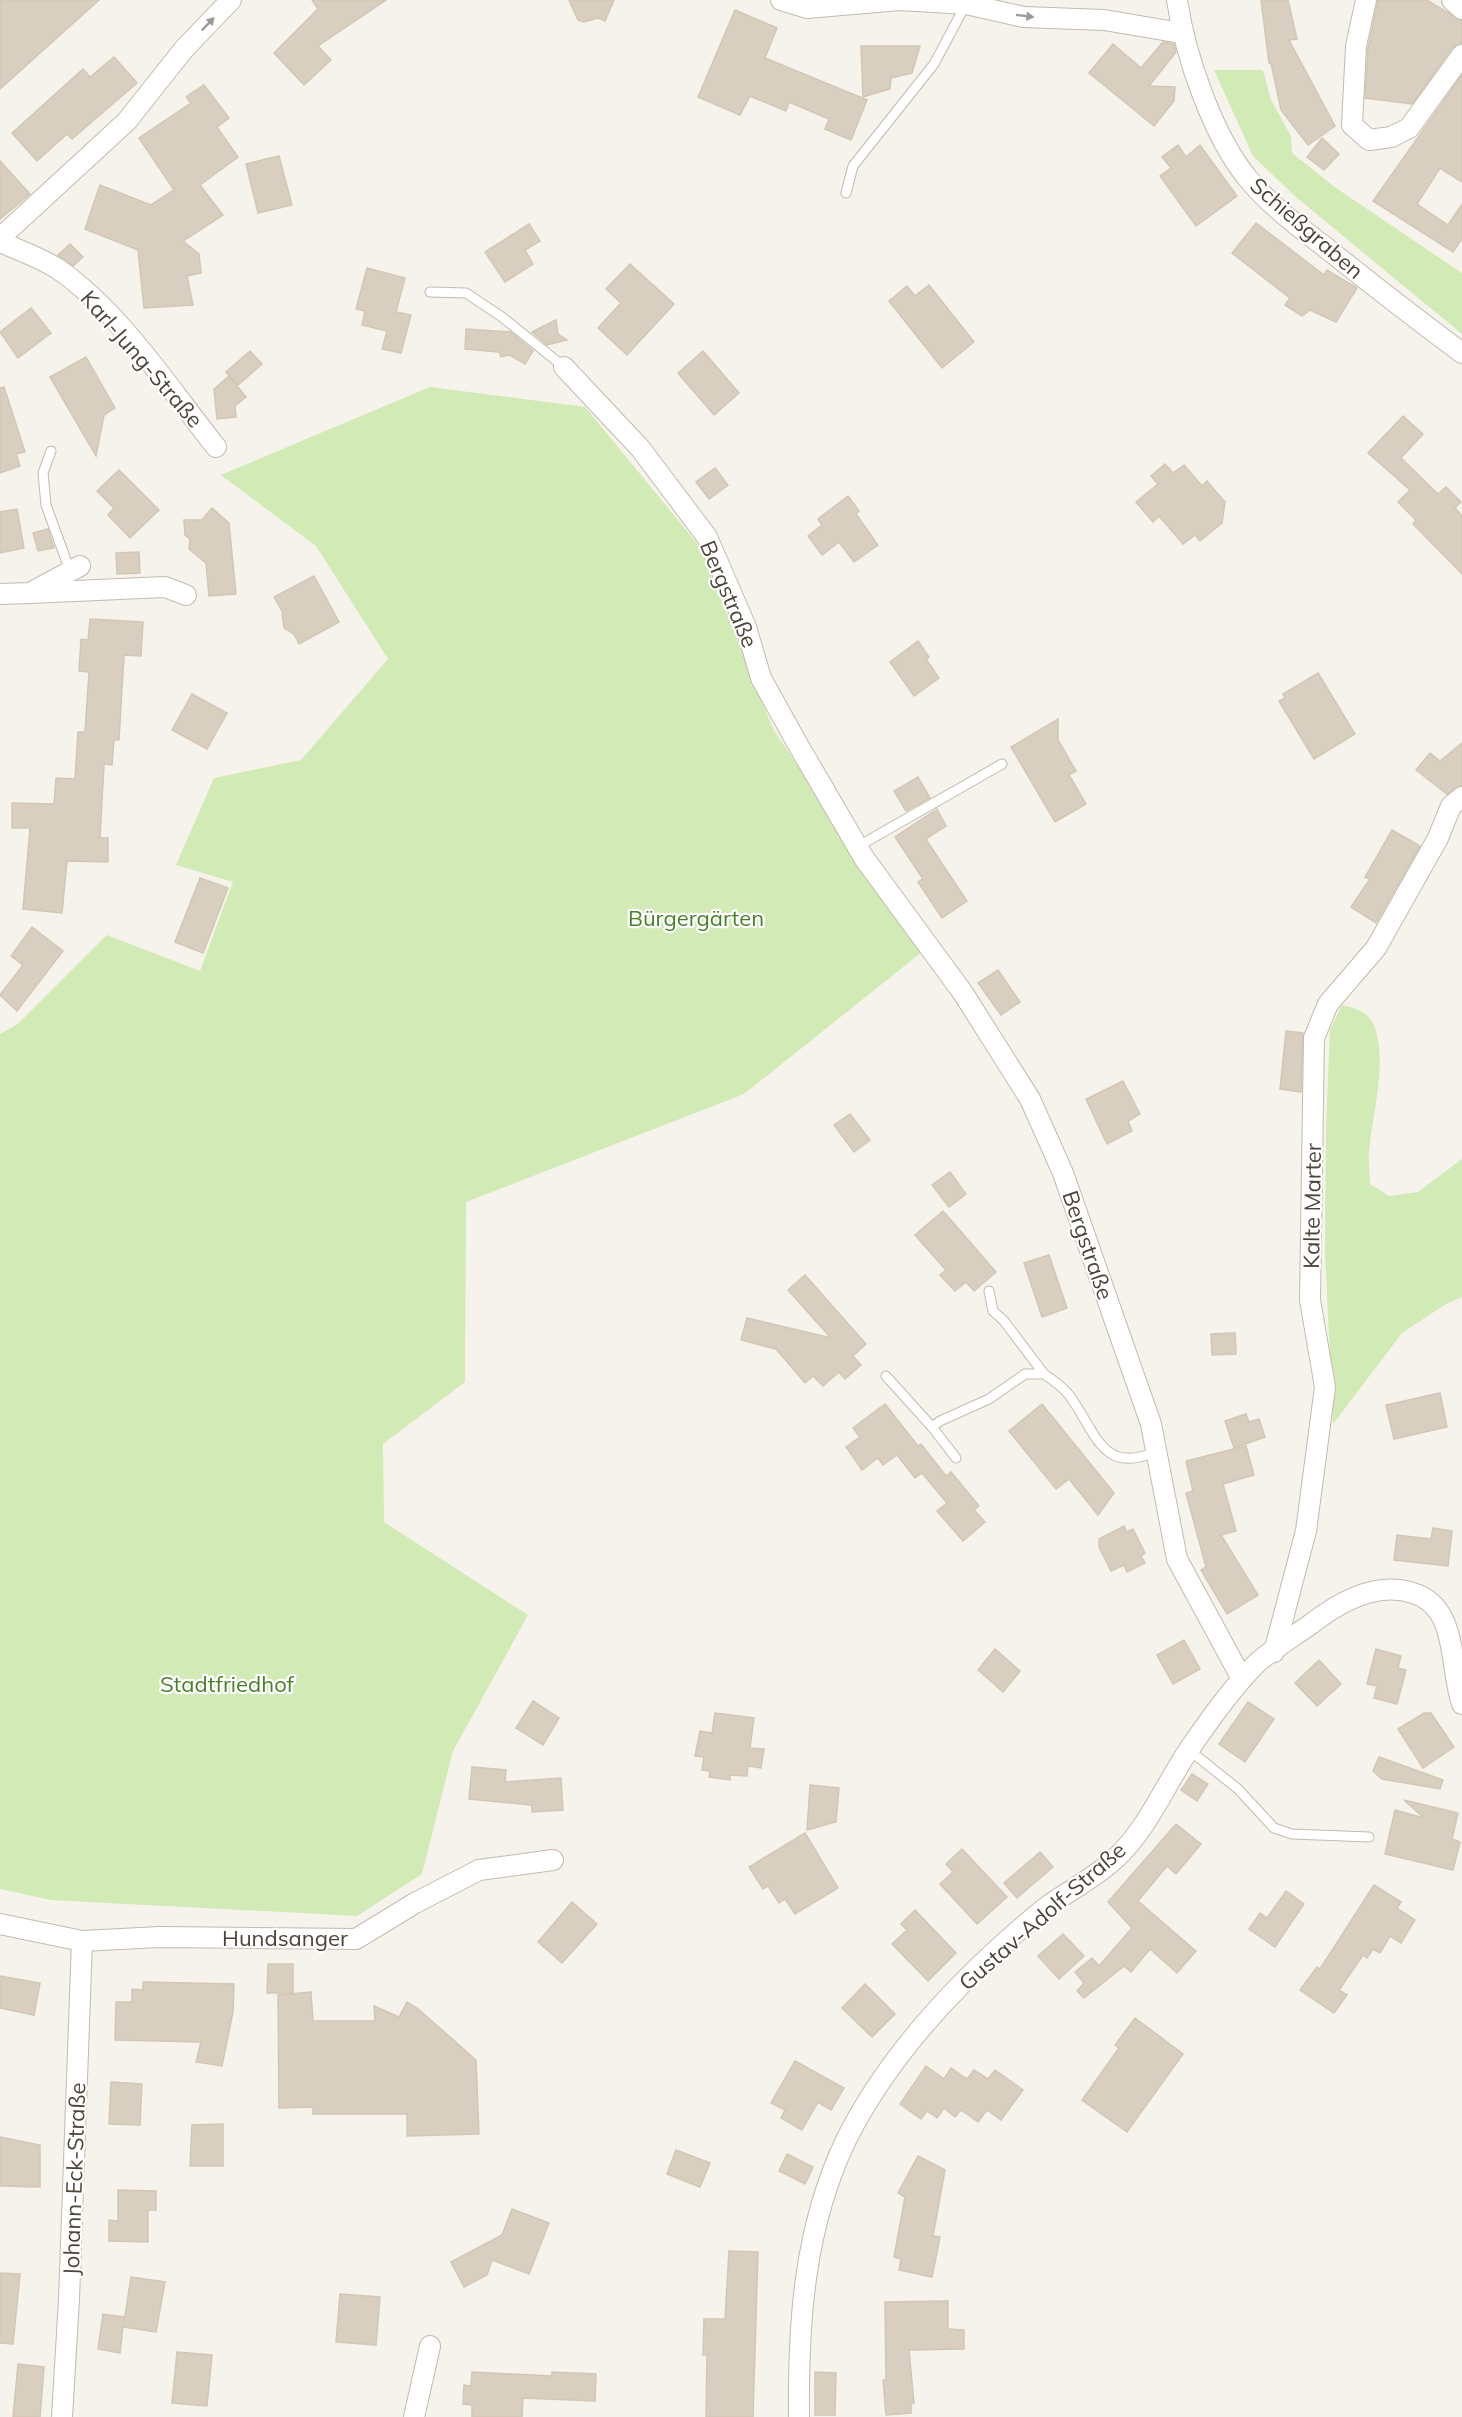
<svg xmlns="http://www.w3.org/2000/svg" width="1462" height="2417" viewBox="0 0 1462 2417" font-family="Mulish,sans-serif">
<rect width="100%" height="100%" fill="#f6f3ec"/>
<!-- green -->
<g fill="#d2eab5">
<path d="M1214,70H1263L1271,100L1291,136L1292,153L1336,188L1462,273V334L1297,198L1253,156Z"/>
<path d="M430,387L585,407L701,548L773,729L922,952L744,1094L466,1202L465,1382L383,1444L384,1522L528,1615L453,1751L422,1874L357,1916L51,1900L0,1889V1034L18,1024L107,935L200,971L233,882L176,865L214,778L301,760L388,659L316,546L221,475Z"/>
<path d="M1342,1005C1354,1008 1368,1012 1373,1023C1389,1060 1372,1114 1369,1152C1368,1162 1370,1173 1370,1184L1389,1196L1418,1192L1462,1159V1297L1446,1304L1402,1333L1333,1424L1325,1251L1326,1128L1330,1030Z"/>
</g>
<!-- building -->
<g fill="#d8cfc1" stroke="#d3c7b4" stroke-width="1.5">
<path d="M0,0H99L0,89Z"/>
<path d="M312,0H386L318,46L331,60L304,85L274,53L318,9Z"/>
<path d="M569,0H614L605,21L598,18L584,22L578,20Z"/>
<path d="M1261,0H1288L1297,39L1289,40L1335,126L1308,145L1281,110L1271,63H1269Z"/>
<path d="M1378,0H1427L1462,21V43L1452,48L1412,104L1365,98L1368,48Z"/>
<path d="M735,10L777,28L765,58L867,100L851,140L825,129L829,119L789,102L786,111L750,96L740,115L698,97Z"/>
<path d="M1163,42L1174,44L1176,52L1149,86L1175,87L1174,101L1154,126L1089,73L1113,44L1141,68Z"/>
<path d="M861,46H920L912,73L891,78L890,89L863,97Z"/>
<path d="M114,57L137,83L72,139L67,134L37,161L12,133L83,69L90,77Z"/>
<path d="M1462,75V182L1440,168L1417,204L1448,225L1462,204V239L1453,252L1373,201Z"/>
<path d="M204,85L229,118L217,127L238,157L200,185L223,215L183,241L199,254L201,273L187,276L193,305L144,308L138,250L85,229L100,185L151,205L174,190L139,138L191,103L186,97Z"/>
<path d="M1322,138L1339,154L1324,170L1307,157Z"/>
<path d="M1178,145L1186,157L1200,145L1237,196L1196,226L1160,176L1171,168L1162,157Z"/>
<path d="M279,156L292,205L258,213L246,164Z"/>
<path d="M0,161L30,194L0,219Z"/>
<path d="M1256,223L1324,275L1327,270L1357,288L1336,322L1310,310L1302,316L1285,305L1290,298L1232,253Z"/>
<path d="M529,224L540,241L525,250L533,264L505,282L485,252Z"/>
<path d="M70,244L83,257L73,266L58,255Z"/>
<path d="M630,264L674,304L627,355L598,328L621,303L606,289Z"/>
<path d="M367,268L405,278L396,312L411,315L401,353L382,349L387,331L362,325L365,311L356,309Z"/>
<path d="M929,285L974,342L942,368L889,301L907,286L915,296Z"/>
<path d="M31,308L51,333L18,358L0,332Z"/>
<path d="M556,320L558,334L567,340L547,345L532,332Z"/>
<path d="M466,329L510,332L533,351L525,364L510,355L501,357L499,352L465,349Z"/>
<path d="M250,351L262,364L238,385L226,372Z"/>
<path d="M703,351L739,393L714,415L678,373Z"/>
<path d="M86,357L115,408L104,415L96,456L50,377Z"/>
<path d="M229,376L246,397L235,406L236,417L217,419L214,389Z"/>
<path d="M4,387L25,452L16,454L20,466L0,473V388Z"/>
<path d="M1403,416L1423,434L1401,458L1438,494L1446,487L1461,502L1455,508L1462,516V574L1413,524L1416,520L1398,502L1410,490L1368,453Z"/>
<path d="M1165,464L1173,473L1184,465L1202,486L1207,481L1225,502L1222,523L1200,541L1195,535L1183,544L1159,516L1153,522L1136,502L1158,484L1151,476Z"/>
<path d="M715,468L728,485L709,499L696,482Z"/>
<path d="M119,470L159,510L130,538L108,515L114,508L97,491Z"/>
<path d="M848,496L859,511L856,514L878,545L854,562L839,542L822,555L808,536L822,525L818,519Z"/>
<path d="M212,508L229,523L236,594L209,596L206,563L189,549L190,539L185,535L184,520H202Z"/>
<path d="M17,509L24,548L0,553V512Z"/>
<path d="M48,529L54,548L38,551L33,533Z"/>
<path d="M139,552L140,573L117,574L116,553Z"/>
<path d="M314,576L339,622L299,644L294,634L284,628L282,611L274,597Z"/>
<path d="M90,619L143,622L141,656L124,655L119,740H114L112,765L104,764L100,838H108V862L67,861L62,913L23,909L30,828H12V803L54,804L56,778L75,779L78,732H85L89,672L79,671L81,639L88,640Z"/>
<path d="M918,641L929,657L926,659L939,678L914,696L890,662Z"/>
<path d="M1318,673L1355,734L1314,759L1279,701L1285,698L1283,694Z"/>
<path d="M192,694L227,713L207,749L172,730Z"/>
<path d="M1058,719V740L1076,771L1069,775L1086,804L1055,822L1011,747Z"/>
<path d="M1462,743V785L1447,794L1416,770L1430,753L1440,761Z"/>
<path d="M918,777L930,798L906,811L894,791Z"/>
<path d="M937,809L946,826L927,838V841L967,901L942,918L918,882L923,879L895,837Z"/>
<path d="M1392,830L1420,846L1376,923L1351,907L1370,879L1365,877Z"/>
<path d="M200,878L228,888L203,953L175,942Z"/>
<path d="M32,927L63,951L17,1011L0,995L23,965L11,956Z"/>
<path d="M998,970L1020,1002L1001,1015L978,983Z"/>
<path d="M1286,1031L1303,1033L1301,1092L1280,1089Z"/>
<path d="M1123,1081L1140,1114L1128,1121L1132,1131L1107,1144L1086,1099Z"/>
<path d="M850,1114L870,1140L854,1152L834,1125Z"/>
<path d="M950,1172L966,1194L949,1207L932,1185Z"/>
<path d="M943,1211L996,1272L974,1291L966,1282L955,1291L940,1275L946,1270L915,1235Z"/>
<path d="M1049,1255L1067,1308L1042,1317L1024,1263Z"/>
<path d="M805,1275L866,1344L853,1356L861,1365L845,1379L839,1372L823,1386L813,1376L805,1383L776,1349L741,1340L747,1318L831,1338L788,1290Z"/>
<path d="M1235,1333L1236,1354L1212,1355L1211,1334Z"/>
<path d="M1440,1393L1447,1427L1394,1439L1386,1405Z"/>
<path d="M885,1404L918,1446L921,1444L946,1476L951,1472L979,1506L974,1510L985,1522L963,1541L937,1511L947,1503L922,1473L915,1478L897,1455L883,1465L878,1458L862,1470L846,1447L860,1437L853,1428Z"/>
<path d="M1042,1404L1114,1493L1098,1515L1069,1479L1056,1489L1009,1431Z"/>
<path d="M1246,1414L1249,1422L1259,1419L1265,1437L1234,1448L1225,1421Z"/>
<path d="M1246,1446L1254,1475L1223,1484L1236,1531L1221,1535L1258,1595L1227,1614L1201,1570L1206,1567L1186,1493L1193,1491L1186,1461Z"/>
<path d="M1124,1526L1127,1532L1133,1529L1145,1553L1141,1556L1145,1563L1127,1572L1124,1565L1111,1571L1099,1547V1539Z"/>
<path d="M1433,1528L1452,1531L1448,1566L1394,1560L1397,1535L1431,1539Z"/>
<path d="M1184,1640L1200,1669L1173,1684L1157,1655Z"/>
<path d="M995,1649L1020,1671L1003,1692L978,1670Z"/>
<path d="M1376,1649L1401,1656L1398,1668L1406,1670L1397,1704L1374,1698L1377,1686L1367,1684Z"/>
<path d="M1319,1660L1341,1684L1317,1706L1295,1683Z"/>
<path d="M533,1701L559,1718L543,1745L516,1728Z"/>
<path d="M1248,1702L1274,1719L1245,1762L1219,1744Z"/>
<path d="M715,1713L754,1718L750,1748L764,1749L761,1768L748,1766L747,1776L730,1775V1780L709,1777L710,1771L702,1770L704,1757L695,1756L700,1731L712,1733Z"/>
<path d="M1424,1713H1431L1454,1747L1423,1768L1398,1729Z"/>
<path d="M1379,1757L1443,1780L1440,1789L1382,1779L1373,1771Z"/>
<path d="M472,1767L506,1770L505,1782L561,1778L563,1810L532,1812V1805L469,1799Z"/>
<path d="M1192,1774L1208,1784L1197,1801L1181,1790Z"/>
<path d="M810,1785L839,1788L836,1822L807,1830Z"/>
<path d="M1404,1800L1458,1813L1452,1839L1460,1842L1453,1870L1385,1854L1395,1810L1424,1818Z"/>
<path d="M1176,1824L1201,1844L1176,1874L1167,1866L1138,1901L1196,1951L1177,1973L1150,1949L1131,1972L1124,1966L1084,1998L1077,1991L1084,1983L1075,1972L1092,1958L1099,1966L1132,1928L1108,1902Z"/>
<path d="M805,1833L838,1888L795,1914L785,1899L779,1903L768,1886L763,1889L749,1867Z"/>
<path d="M962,1849L1007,1897L977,1924L940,1884L953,1872L946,1864Z"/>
<path d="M1040,1852L1053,1867L1017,1898L1004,1883Z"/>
<path d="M1374,1885L1401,1902L1397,1908L1415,1920L1401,1943L1390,1936L1380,1953L1373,1949L1367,1958L1363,1955L1339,1990L1347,1995L1334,2013L1300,1990L1317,1967L1320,1969Z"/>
<path d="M1286,1891L1304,1904L1275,1947L1249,1929L1260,1913L1267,1918Z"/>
<path d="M572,1902L597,1924L562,1963L538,1942Z"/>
<path d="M915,1910L956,1953L928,1981L892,1944L907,1930L901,1924Z"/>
<path d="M1063,1934L1084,1956L1059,1979L1038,1956Z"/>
<path d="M268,1964H293V1993H267Z"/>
<path d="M0,1976L40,1983L34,2015L0,2008Z"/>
<path d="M143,1982L234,1984L233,2012L222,2066L196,2062L201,2042L115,2040L116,2002H132V1989L143,1990Z"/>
<path d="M865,1984L895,2014L872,2037L842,2008Z"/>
<path d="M311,1992L313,2021H375L374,2006L399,2017L407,2002L417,2008L476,2060L479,2134L407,2136V2114H313V2107L279,2108L278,1995Z"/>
<path d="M1135,2018L1183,2054L1127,2132L1082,2100L1119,2048L1115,2045Z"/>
<path d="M795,2061L844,2088L831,2110L818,2102L802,2130L781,2118L785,2110L771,2103Z"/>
<path d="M926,2066L944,2079L951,2068L967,2079L974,2070L988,2079L995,2070L1023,2090L1001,2120L987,2110L978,2122L961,2110L955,2117L944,2108L937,2118L927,2111L921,2119L900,2104Z"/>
<path d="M111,2082L142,2084L140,2125L109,2124Z"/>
<path d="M223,2124V2166H190L192,2125Z"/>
<path d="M0,2137L40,2145V2187L0,2186Z"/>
<path d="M676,2150L710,2163L700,2187L667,2174Z"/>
<path d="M787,2154L813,2167L805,2184L779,2171Z"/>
<path d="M918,2156L945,2170L933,2236L940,2237L932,2277L899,2270L901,2259L894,2257L905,2197L898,2193Z"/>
<path d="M118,2190L156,2191V2210H148V2242L109,2241V2220L118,2221Z"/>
<path d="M512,2209L549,2223L529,2274L492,2260L487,2275L464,2287L451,2262L502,2235Z"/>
<path d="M729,2251L758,2252L753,2417H706L707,2355H703L704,2319H725Z"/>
<path d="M0,2273L20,2274L13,2344L0,2343Z"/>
<path d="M131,2277L165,2282L156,2332L123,2327L120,2353L98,2349L103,2314L124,2317V2322Z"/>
<path d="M340,2294L380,2297L376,2345L336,2342Z"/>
<path d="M948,2301V2329L964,2330V2349L909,2350L914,2403L911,2404V2413L886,2415L883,2380H886L885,2302Z"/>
<path d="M177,2352L212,2355L207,2406L172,2403Z"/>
<path d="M18,2364L44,2367L40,2417H13Z"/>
<path d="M472,2372L552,2376V2372L596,2374L595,2401L523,2398L522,2417H472V2405L463,2404L464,2385L471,2386Z"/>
<path d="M815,2372L836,2373L835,2415H815Z"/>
</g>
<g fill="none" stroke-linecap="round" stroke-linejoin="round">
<defs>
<g id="lane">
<path d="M846,193L853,166L934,64L966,4"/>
<path d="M430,292L466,293L502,317L564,367"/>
<path d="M51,451L43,473L46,505L70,571"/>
<path d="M857,847L1002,764"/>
<path d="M989,1291L993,1311L1004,1321L1044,1374"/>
<path d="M886,1376L932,1427L940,1421L989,1399L1025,1374H1044C1053,1380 1063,1387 1069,1395C1096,1431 1101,1475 1155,1452"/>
<path d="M932,1427L956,1458"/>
<path d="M1189,1750L1238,1789L1274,1828L1292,1834L1369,1837"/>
</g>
<g id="street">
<path d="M781,0L807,8L900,0L966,4L1024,17L1104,20L1181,33"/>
<path d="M1177,0C1185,55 1213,137 1249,180C1270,205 1299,227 1325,247C1370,283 1415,318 1462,353"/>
<path d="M1366,0L1356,46L1352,125L1369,140L1391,137L1409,128L1462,55"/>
<path d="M1452,0L1462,9"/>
<path d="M0,238L127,121L184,49L231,0"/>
<path d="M0,242C19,250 41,258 58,269C120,312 169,388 216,447"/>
<path d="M564,367L640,448L707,537L746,627L761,678L797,743L864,858L963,993L1030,1099L1063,1173L1151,1424L1177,1559L1242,1679"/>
<path d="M30,593L165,587L186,595"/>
<path d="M0,594L30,593L80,566"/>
<path d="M1274,1652L1306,1531L1325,1387L1310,1300L1314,1038L1328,1004L1376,948L1438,838L1451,806L1462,797"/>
<path d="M0,1924L82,1941L160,1937L356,1939L415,1903L479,1870L553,1860"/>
<path d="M62,2417L69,2299L82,1941"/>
<path d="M414,2417L430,2346"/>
<path d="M799,2417C798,2322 804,2228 846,2140C891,2050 967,1972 1045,1908C1068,1891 1095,1878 1116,1858C1147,1829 1165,1786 1188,1751C1208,1722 1231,1689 1256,1664C1272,1649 1293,1637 1311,1624C1338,1603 1377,1581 1413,1593C1459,1607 1449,1667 1462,1704"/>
</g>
</defs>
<!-- lane casing -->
<use href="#lane" stroke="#c2bbae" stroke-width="11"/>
<!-- street casing -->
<use href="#street" stroke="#c2bbae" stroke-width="22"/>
<!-- lane -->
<use href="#lane" stroke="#fff" stroke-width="9"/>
<!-- street -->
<use href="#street" stroke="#fff" stroke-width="20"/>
</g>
<!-- one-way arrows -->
<defs><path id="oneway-solid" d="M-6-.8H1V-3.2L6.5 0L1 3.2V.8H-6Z" transform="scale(1.5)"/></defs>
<g fill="#9c9892">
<use href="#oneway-solid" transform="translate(1025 16) rotate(7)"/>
<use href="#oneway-solid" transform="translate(208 24) rotate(-46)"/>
</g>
<g text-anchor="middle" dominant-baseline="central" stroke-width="4.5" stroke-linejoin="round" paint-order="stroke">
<!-- street labels -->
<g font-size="22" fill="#4b4439" stroke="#fff">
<text transform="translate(1307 228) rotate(41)">Schießgraben</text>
<text transform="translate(142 359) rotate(49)">Karl-Jung-Straße</text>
<text transform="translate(729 594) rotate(67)">Bergstraße</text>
<text transform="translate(1312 1206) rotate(-89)">Kalte Marter</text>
<text transform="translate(1088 1245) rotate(71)">Bergstraße</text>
<text transform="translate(1042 1916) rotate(-41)">Gustav-Adolf-Straße</text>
<text x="285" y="1938">Hundsanger</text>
<text transform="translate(74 2179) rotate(-88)">Johann-Eck-Straße</text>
</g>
<!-- park labels -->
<g font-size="22" fill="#4a7f2a" stroke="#fff">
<text x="696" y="918">Bürgergärten</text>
<text x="227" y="1684">Stadtfriedhof</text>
</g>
</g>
</svg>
